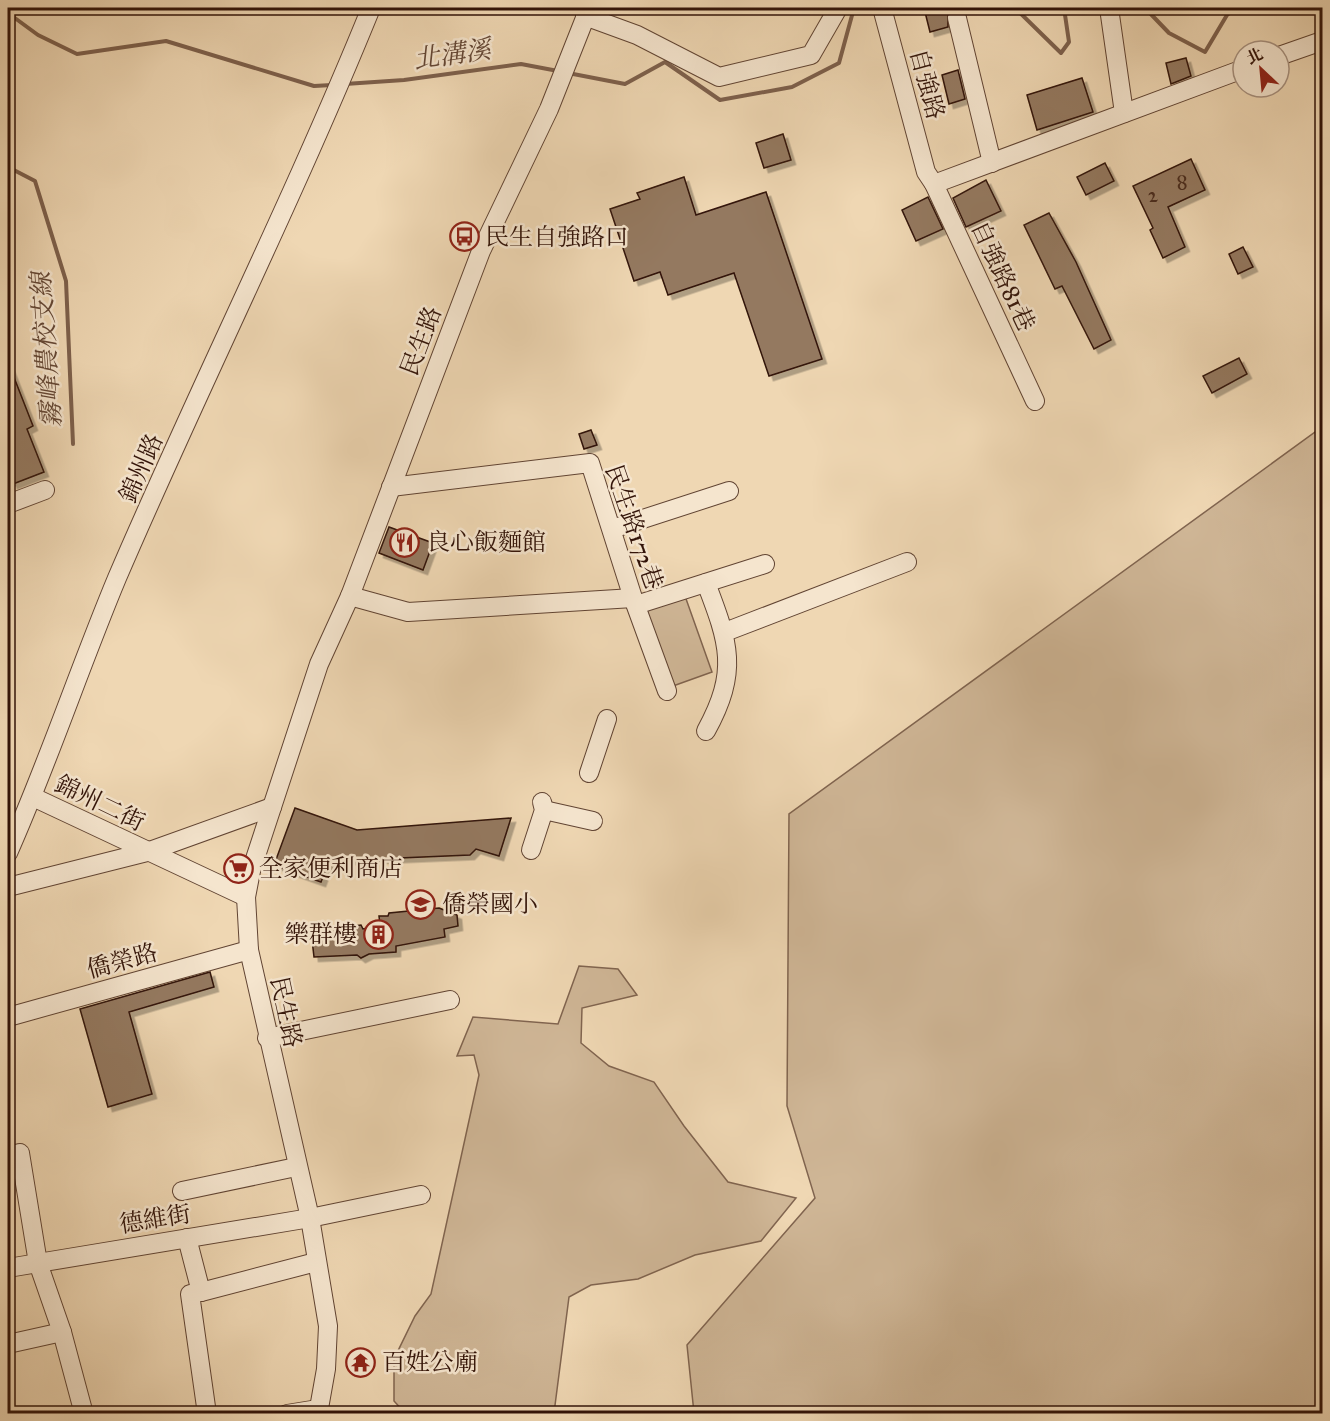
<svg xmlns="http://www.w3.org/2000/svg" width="1330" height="1421" viewBox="0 0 1330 1421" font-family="'IM FELL Great Primer','Noto Serif TC',serif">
<defs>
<filter id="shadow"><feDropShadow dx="4.5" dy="4.5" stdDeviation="0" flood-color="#0004"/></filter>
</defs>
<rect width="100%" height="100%" fill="#efd7b3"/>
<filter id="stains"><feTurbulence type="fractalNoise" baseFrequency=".00333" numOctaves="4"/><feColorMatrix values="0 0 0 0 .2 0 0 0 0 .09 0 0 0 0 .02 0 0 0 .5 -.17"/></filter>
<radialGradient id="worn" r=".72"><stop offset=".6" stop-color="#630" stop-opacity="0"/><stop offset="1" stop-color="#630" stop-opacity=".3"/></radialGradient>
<!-- green -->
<g fill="#cfb696" stroke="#80644f" stroke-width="1.5">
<path d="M1322,427V1413H694L687,1345L815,1198L787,1106L789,814Z"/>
<path d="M685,596L712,672L673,686L646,610Z"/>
<path d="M579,966L618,969L637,995L582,1008L581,1043L609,1066L654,1082L684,1126L728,1182L796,1198L761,1241L695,1255L638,1279L591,1285L569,1297L554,1413H405L394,1401V1359L415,1316L431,1294L479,1075L474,1055L457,1056L473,1017L558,1024Z"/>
</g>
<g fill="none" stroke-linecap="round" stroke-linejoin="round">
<!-- stream -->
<g stroke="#7d604c" stroke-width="4">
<path d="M1015,8L1061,53L1069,42L1064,8"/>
<path d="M1145,8L1169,33L1205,52L1227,15L1235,8"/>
<path d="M8,13L38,35L77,54L166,41L314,86L332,85"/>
<path d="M568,73L625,84L665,62L720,100L792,87L839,63L854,8"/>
<path d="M345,84L404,80L521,64L558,71"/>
<path d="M8,167L35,181L66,281L73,444"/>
</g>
</g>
<!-- building -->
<g fill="#947961" stroke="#321308" stroke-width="1.5" filter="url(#shadow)">
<path d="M924,8H939V10L948,8V27L930,32Z"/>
<path d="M1186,58L1191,76L1171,84L1166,63Z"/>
<path d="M958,70L965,99L949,104L942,75Z"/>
<path d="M1082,78L1093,112L1037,130L1027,95Z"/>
<path d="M783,134L791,160L764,168L756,143Z"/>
<path d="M1191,159L1205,190L1168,207L1185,247L1163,258L1150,230L1153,228L1133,186Z"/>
<path d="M1105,163L1114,181L1086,195L1077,177Z"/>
<path d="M684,177L696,215L766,192L822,359L769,376L734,273L668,295L660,272L634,281L610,209L640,199L637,193Z"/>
<path d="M986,180L1001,211L966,227L953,198Z"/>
<path d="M928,197L943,229L916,241L902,210Z"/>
<path d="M1049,213L1076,262L1111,340L1094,349L1062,286L1055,289L1024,225Z"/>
<path d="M1243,247L1253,267L1238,274L1229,254Z"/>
<path d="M1239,358L1247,374L1212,393L1203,376Z"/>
<path d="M8,362L33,426L27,429L44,472L13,484L12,481L8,482Z"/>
<path d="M591,430L597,445L584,449L579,434Z"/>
<path d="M389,527L433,543L423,570L379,553Z"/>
<path d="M295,808L357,830L511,818L499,856L476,849L470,855L329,861L321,882L274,865Z"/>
<path d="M439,908L457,915L458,926L444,929L445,937L396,946V952L369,954L361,958L357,955L314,957L311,931L361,925L363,929L380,925L379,916H388L389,913Z"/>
<path d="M210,972L214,987L129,1012L152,1094L108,1107L80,1009Z"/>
</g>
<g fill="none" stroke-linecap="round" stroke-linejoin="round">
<defs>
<g id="minor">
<path d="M882,8L926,172L934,184L1035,401"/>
<path d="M1109,8L1124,113"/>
<path d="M585,16L637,35L719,77L811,55L838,8"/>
<path d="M957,18L992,163"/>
<path d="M1279,56L1322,41"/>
<path d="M934,184L1243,69"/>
<path d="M391,487L590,463L633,598L667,691"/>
<path d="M8,504L45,490"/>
<path d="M612,529L729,491"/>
<path d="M706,583C729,643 739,671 706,731"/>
<path d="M350,596L408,612L633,598"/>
<path d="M636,605L765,564"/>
<path d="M725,632L907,562"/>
<path d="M589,773L607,719"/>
<path d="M33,797L246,897"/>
<path d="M544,810L593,821"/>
<path d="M531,850L544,810L542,802"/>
<path d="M8,853C48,763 79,669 117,578C199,387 293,200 371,8"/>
<path d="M8,887L147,852L272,807"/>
<path d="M8,1017L249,950"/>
<path d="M267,1038L450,1000"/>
<path d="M8,1156L20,1153L38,1263L62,1332L84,1414"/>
<path d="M182,1191L296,1167"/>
<path d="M187,1238L201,1292L190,1294L207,1414"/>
<path d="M8,1268L310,1218L421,1195"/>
<path d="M201,1292L316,1262"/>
<path d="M8,1344L62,1332"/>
<path d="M287,1414L318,1409"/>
<path d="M318,1414L326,1369L328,1326L310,1218L249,950L246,897L251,871L319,664L350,596L481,251L549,109L589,8"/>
</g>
</defs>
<!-- minor casing -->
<use href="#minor" stroke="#614433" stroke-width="20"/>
<!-- minor -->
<use href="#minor" stroke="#f5e5ce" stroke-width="18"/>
</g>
<!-- icons -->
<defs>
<symbol id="bus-ring" viewBox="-11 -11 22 22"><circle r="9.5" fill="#f5e5ce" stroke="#8f2418" stroke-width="1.5"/><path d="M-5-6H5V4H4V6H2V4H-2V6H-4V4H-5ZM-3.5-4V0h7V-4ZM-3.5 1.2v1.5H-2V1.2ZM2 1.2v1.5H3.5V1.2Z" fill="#8f2418"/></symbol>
<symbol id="restaurant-ring" viewBox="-11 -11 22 22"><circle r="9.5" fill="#f5e5ce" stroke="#8f2418" stroke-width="1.5"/><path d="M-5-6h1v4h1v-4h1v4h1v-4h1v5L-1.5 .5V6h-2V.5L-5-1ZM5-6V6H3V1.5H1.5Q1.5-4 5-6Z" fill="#8f2418"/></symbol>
<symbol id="supermarket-ring" viewBox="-11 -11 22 22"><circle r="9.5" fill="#f5e5ce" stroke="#8f2418" stroke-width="1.5"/><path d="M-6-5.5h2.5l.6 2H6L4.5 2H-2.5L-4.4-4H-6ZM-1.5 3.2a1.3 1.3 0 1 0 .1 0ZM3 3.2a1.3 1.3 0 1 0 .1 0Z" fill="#8f2418"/></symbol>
<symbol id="school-ring" viewBox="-11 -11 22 22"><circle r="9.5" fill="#f5e5ce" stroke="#8f2418" stroke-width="1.5"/><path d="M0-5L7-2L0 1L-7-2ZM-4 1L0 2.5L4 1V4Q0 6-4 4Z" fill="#8f2418"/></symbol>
<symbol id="building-ring" viewBox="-11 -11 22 22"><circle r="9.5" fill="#f5e5ce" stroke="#8f2418" stroke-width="1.5"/><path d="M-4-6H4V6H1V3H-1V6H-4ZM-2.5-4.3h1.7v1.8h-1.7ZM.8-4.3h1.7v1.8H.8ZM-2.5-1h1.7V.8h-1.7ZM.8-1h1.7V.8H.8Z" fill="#8f2418"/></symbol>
<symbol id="temple-ring" viewBox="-11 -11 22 22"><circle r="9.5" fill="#f5e5ce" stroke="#8f2418" stroke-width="1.5"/><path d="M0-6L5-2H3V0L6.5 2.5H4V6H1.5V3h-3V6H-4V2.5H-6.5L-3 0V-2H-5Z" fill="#8f2418"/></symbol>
</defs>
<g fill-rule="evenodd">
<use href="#bus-ring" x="448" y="220" width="33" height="33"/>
<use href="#restaurant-ring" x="388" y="526" width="33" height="33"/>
<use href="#supermarket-ring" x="222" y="852" width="33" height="33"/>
<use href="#school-ring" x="404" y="888" width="33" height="33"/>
<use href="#building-ring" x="362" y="918" width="33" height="33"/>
<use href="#temple-ring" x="344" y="1346" width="33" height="33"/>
</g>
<g text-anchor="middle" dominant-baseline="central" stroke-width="5" stroke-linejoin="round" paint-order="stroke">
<!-- number labels -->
<g font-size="21" fill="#4a2c1e">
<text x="1182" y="182">8</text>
<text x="1153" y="195">2</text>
</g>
<!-- street labels -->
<g font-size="24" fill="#321308" stroke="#f5e5ce">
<text transform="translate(927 84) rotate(75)">自強路</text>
<text transform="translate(1003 276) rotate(65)">自強路81巷</text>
<text transform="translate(421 341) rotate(-69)">民生路</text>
<text transform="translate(141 468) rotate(-66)">錦州路</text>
<text transform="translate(634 527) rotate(71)">民生路172巷</text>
<text transform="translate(100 803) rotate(26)">錦州二街</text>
<text transform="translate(122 961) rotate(-15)">僑榮路</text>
<text transform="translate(286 1012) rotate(78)">民生路</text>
<text transform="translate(155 1219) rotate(-9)">德維街</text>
</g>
<!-- poi labels -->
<g font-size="24" fill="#321308" stroke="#f5e5ce" text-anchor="start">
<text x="485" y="237">民生自強路口</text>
<text x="426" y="542">良心飯麵館</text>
<text x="259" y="868">全家便利商店</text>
<text x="442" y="904">僑榮國小</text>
<text x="357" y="934" text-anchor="end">樂群樓</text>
<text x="382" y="1362">百姓公廟</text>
</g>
<!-- water labels -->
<g font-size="26" font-style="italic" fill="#644735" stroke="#f5e5ce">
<text transform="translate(452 54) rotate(-8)">北溝溪</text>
<text transform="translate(46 350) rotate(-94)">霧峰農校支線</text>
</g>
</g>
<!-- margin -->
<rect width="1330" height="1421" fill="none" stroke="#efd7b3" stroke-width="30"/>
<rect x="9" y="9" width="1312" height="1403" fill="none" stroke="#321308" stroke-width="3"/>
<rect x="15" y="15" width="1300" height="1391" fill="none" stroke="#321308" stroke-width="1.5"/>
<!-- north arrow -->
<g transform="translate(1261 69) rotate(334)"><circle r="28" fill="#f5e5ce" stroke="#a7917f" stroke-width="1.5"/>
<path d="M0-4.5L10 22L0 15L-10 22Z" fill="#8f2418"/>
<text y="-9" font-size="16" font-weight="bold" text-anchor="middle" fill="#321308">北</text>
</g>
<rect width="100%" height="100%" filter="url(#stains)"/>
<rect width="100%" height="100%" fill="url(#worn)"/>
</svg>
